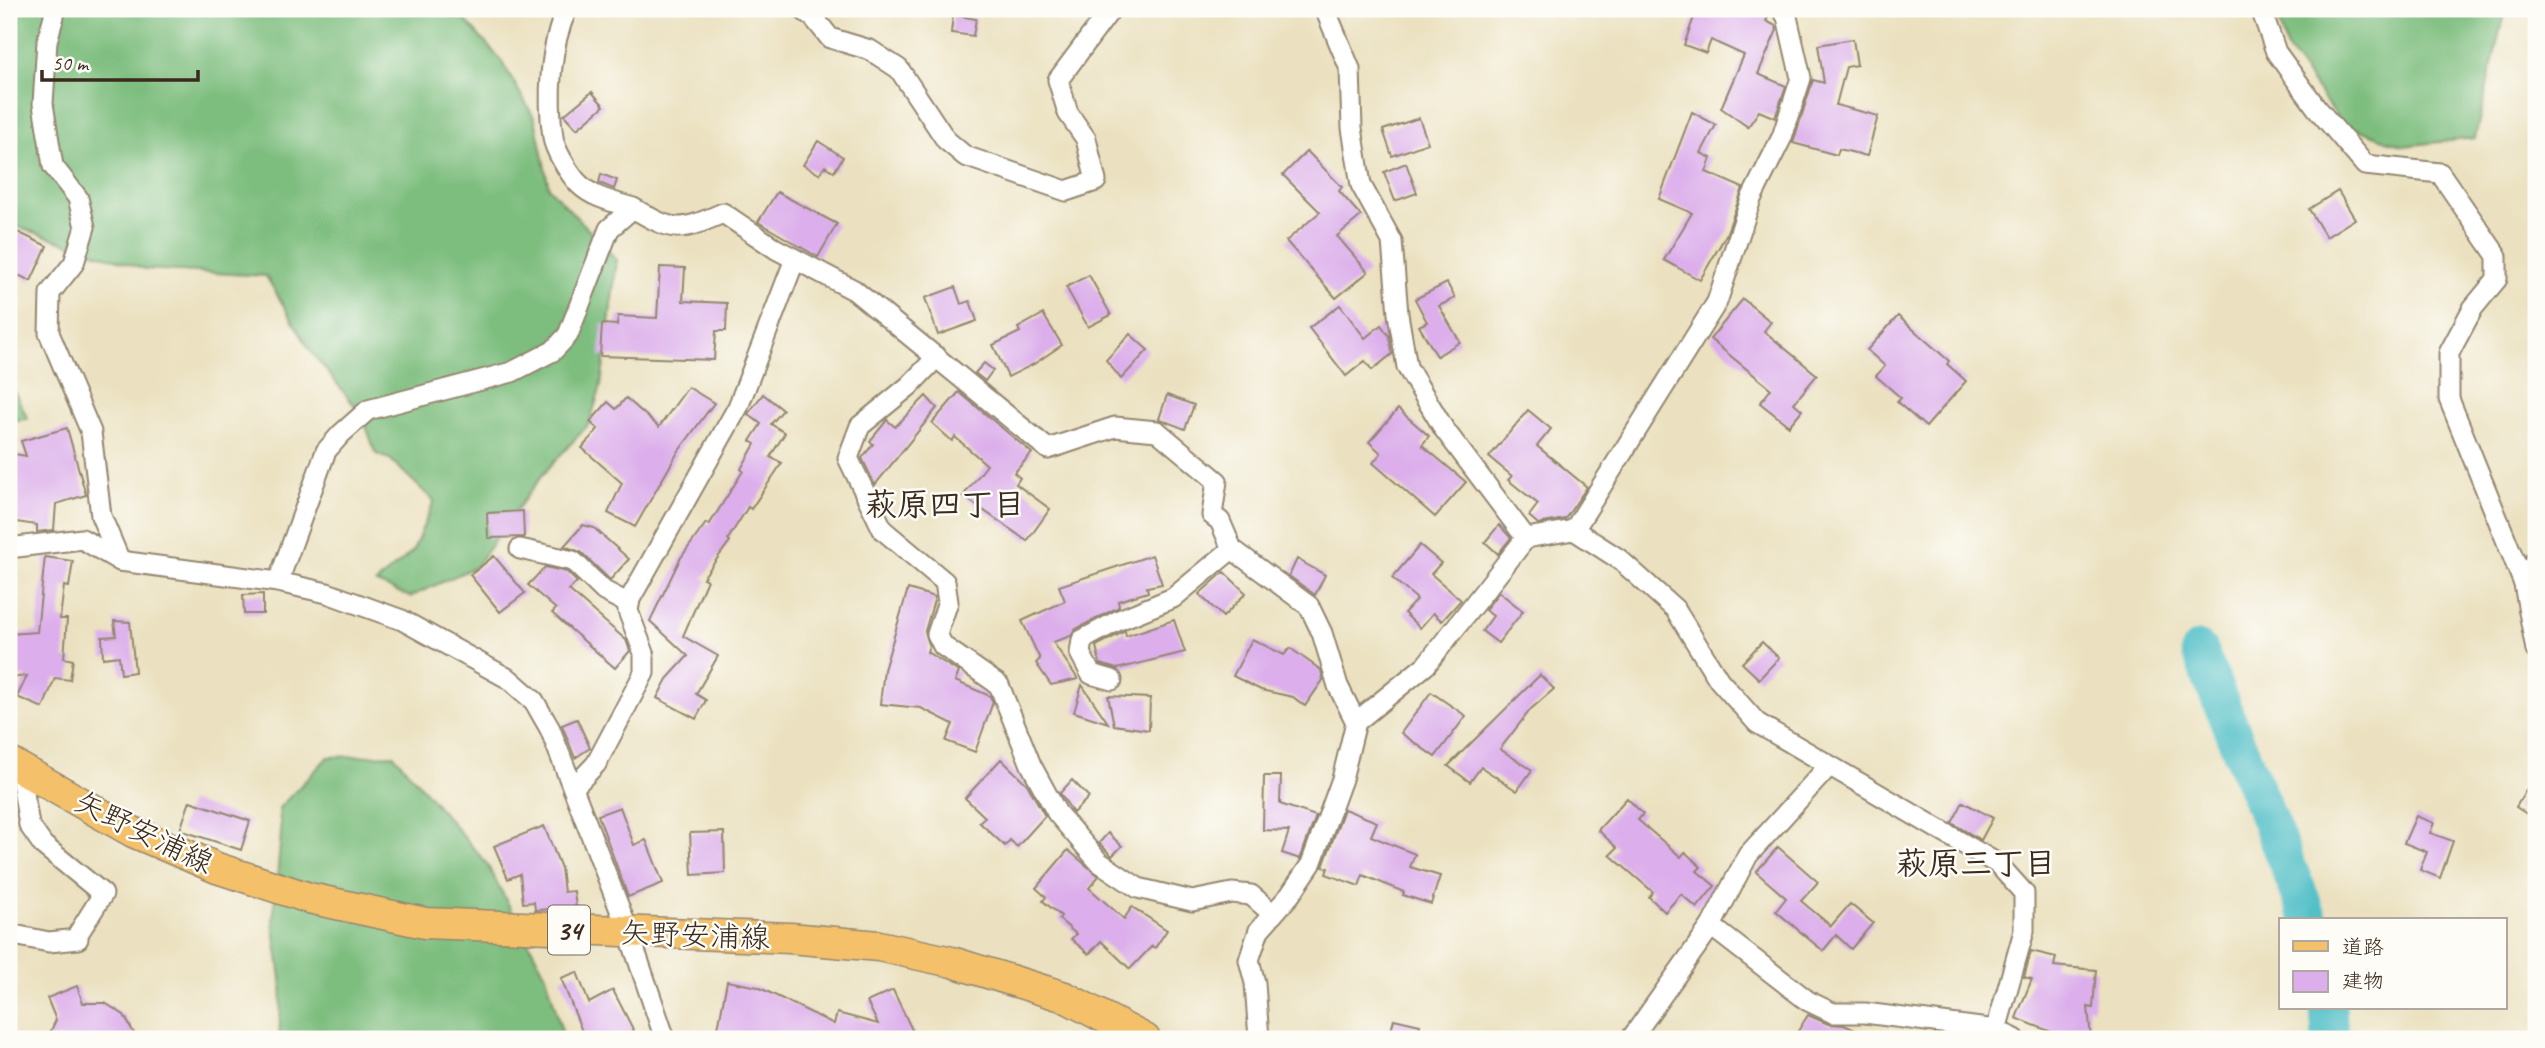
<svg xmlns="http://www.w3.org/2000/svg" width="2545" height="1048" viewBox="0 0 2545 1048" font-family="Caveat,'Klee One',sans-serif">
<rect width="100%" height="100%" fill="#fdfcf7"/>
<filter id="ink" filterUnits="userSpaceOnUse"><feTurbulence type="fractalNoise" baseFrequency=".0143" numOctaves="2"/><feDisplacementMap in="SourceGraphic" scale="14" xChannelSelector="R" yChannelSelector="G"/><feConvolveMatrix kernelMatrix="1 2 1 2 8 2 1 2 1" color-interpolation-filters="sRGB"/></filter>
<filter id="wash" filterUnits="userSpaceOnUse"><feTurbulence type="fractalNoise" baseFrequency=".00686" numOctaves="4" result="noise"/><feDisplacementMap in="SourceGraphic" scale="28" xChannelSelector="R" yChannelSelector="G"/><feGaussianBlur stdDeviation="1.57" result="paint"/><feColorMatrix in="noise" values="0 0 0 0 0 0 0 0 0 0 0 0 0 0 0 0 0 1.4 0 .05"/><feComposite in="paint" operator="in"/></filter>
<g filter="url(#wash)">
<rect width="100%" height="100%" fill="#ebe1c0"/>
<!-- forest -->
<g fill="#7dbd7e" stroke="#5c744e" stroke-width="2">
<path d="M9,9H455L501,60L535,119L549,188L617,260L601,386L589,424L543,474L475,567L410,597L376,583L413,551L434,501L390,459L376,454L362,415L310,350L266,276L145,269L9,224Z"/>
<path d="M2275,9H2505L2475,138L2403,146L2341,123L2286,47Z"/>
<path d="M9,381L28,419L9,421Z"/>
<path d="M394,755L487,864L546,975L564,1039H279L282,986L273,921L281,834L279,808L328,757Z"/>
</g>
<g fill="none" stroke-linecap="round" stroke-linejoin="round">
<!-- river -->
<g stroke="#52c0c8" stroke-width="37">
<path d="M2199,650L2310,920"/>
<path d="M2328,1008L2330,1039"/>
</g>
</g>
<g id="blocks">
<!-- building -->
<g fill="#dcaeeb">
<path d="M1697,9H1755L1769,15L1766,21L1776,26L1777,30L1758,74L1786,86L1775,118L1759,111L1748,127L1721,108L1744,55L1711,40L1706,53L1684,45Z"/>
<path d="M953,15L976,19L973,36L951,33Z"/>
<path d="M1853,39L1857,65L1846,67L1836,105L1878,116L1867,156L1839,149L1837,155L1793,143L1813,80L1824,83L1818,45Z"/>
<path d="M592,92L604,106L577,129L564,115Z"/>
<path d="M1692,112L1716,125L1701,153L1711,158L1706,172L1743,188L1726,235L1700,280L1664,260L1692,213L1659,199Z"/>
<path d="M1419,118L1428,143L1392,156L1383,130Z"/>
<path d="M818,141L843,157L834,172L825,166L819,174L803,165Z"/>
<path d="M1307,151L1342,187L1339,191L1361,216L1337,236L1368,272L1336,298L1286,241L1320,212L1283,175Z"/>
<path d="M1406,163L1417,193L1395,201L1384,172Z"/>
<path d="M601,174L617,180L614,189L599,183Z"/>
<path d="M2338,191L2355,219L2326,237L2309,209Z"/>
<path d="M777,192L837,224L818,257L758,222Z"/>
<path d="M9,228L47,246L31,281L9,271Z"/>
<path d="M660,267L685,268L683,301L727,303L726,331H716L714,360L600,356L602,324L617,325L618,316L657,318Z"/>
<path d="M1089,275L1111,315L1088,327L1066,287Z"/>
<path d="M1447,283L1455,298L1439,306L1460,342L1437,356L1419,326L1427,322L1415,299Z"/>
<path d="M955,287L961,304L970,301L977,321L938,335L925,298Z"/>
<path d="M1743,299L1771,322L1764,331L1817,375L1794,403L1802,410L1789,426L1760,403L1771,389L1710,339Z"/>
<path d="M1340,305L1365,338L1381,325L1389,336L1392,354L1372,370L1365,361L1346,376L1309,328Z"/>
<path d="M1043,314L1062,345L1034,364L1008,377L993,345L1020,332L1018,328Z"/>
<path d="M1898,316L1949,361L1947,364L1966,381L1926,427L1897,402L1901,398L1876,376L1885,366L1867,350Z"/>
<path d="M1130,334L1148,350L1121,379L1106,360Z"/>
<path d="M984,363L993,370L985,381L975,373Z"/>
<path d="M688,387L714,403L678,452L635,527L608,513L622,483L582,448L598,429L590,422L608,402L616,409L626,398L659,427Z"/>
<path d="M959,392L1032,453L1014,473L1020,478L1016,484L1050,509L1027,541L963,496L987,465L955,437L952,441L932,423Z"/>
<path d="M763,394L783,410L771,424L785,433L770,457L782,463L751,509L748,507L728,539L730,541L703,578L707,580L683,636L718,656L696,694L706,700L696,719L657,698L667,679L688,656L650,621L680,559L706,523L709,525L743,471L741,469L755,444L750,441L761,424L748,414Z"/>
<path d="M1167,395L1194,405L1185,429L1159,419Z"/>
<path d="M926,396L937,408L875,485L862,458L873,444L870,441L887,420L895,427Z"/>
<path d="M1398,409L1429,436L1422,445L1466,482L1435,517L1373,463L1381,453L1369,442Z"/>
<path d="M1528,410L1551,429L1537,446L1587,487L1565,519L1538,524L1529,516L1538,504L1508,480L1512,476L1489,457Z"/>
<path d="M67,428L86,495L56,504L54,530L37,532V525L9,521V453L26,456L21,441Z"/>
<path d="M523,511L524,537L488,538L487,513Z"/>
<path d="M583,525L594,528L629,559L610,580L581,552L564,546Z"/>
<path d="M1499,525L1511,538L1498,554L1485,542Z"/>
<path d="M1420,545L1441,563L1431,574L1461,600L1442,621L1433,613L1420,628L1404,613L1417,599L1392,578Z"/>
<path d="M1152,555L1162,584L1147,587L1148,592L1118,601L1119,607L1076,629L1071,636L1053,642L1078,679L1051,685L1036,663L1040,659L1022,621L1065,601L1059,586Z"/>
<path d="M494,556L525,593L500,612L470,575Z"/>
<path d="M45,557L73,561L69,587L64,586L60,619H67L64,658L73,660L70,680L55,678L43,708L17,697L27,676L9,678V634L37,632Z"/>
<path d="M1297,559L1325,575L1315,595L1289,576Z"/>
<path d="M545,567L567,572L577,582L569,590L626,640L630,651L615,668L552,613L556,609L528,585Z"/>
<path d="M1224,572L1246,593L1223,617L1199,594Z"/>
<path d="M908,589L935,597L925,631L929,645L927,652L959,672L955,681L990,696L993,702L975,752L946,741L953,724L921,708L880,704L884,670Z"/>
<path d="M1499,592L1523,611L1498,643L1482,631L1493,616L1485,610Z"/>
<path d="M263,594V614H244L243,595Z"/>
<path d="M1174,620L1185,652L1117,669L1100,664L1096,646L1125,631L1126,636Z"/>
<path d="M114,621L130,622L135,672L121,674L119,656L103,658L102,637L116,636Z"/>
<path d="M1252,639L1284,655L1290,648L1321,670L1323,680L1305,706L1293,697L1261,690L1233,676Z"/>
<path d="M1762,642L1779,658L1759,679L1742,663Z"/>
<path d="M1540,675L1554,689L1531,709L1500,749L1532,770L1517,791L1481,767L1470,782L1448,766Z"/>
<path d="M1082,685L1108,723L1074,712Z"/>
<path d="M1431,692L1466,716L1435,757L1401,733Z"/>
<path d="M1108,696L1150,698L1149,730L1114,725Z"/>
<path d="M577,719L590,748L575,758L562,725Z"/>
<path d="M1001,759L1027,784L1045,816L1017,847L1010,840L1005,846L979,822L985,817L965,798Z"/>
<path d="M2536,774V820L2516,807Z"/>
<path d="M1264,776H1281L1280,804L1316,816L1300,859L1282,853L1289,831L1263,830Z"/>
<path d="M1072,780L1089,797L1073,813L1060,793Z"/>
<path d="M1627,798L1643,814L1638,820L1681,857L1685,852L1701,867L1697,871L1715,886L1697,908L1681,894L1665,912L1649,897L1653,892L1610,855L1617,848L1598,830Z"/>
<path d="M190,801L250,821L241,850L180,830Z"/>
<path d="M1963,802L1993,818L1981,840L1952,823Z"/>
<path d="M620,807L634,845L646,840L663,883L628,897L598,815Z"/>
<path d="M1344,809L1377,822L1371,836L1415,854L1410,867L1440,876L1431,904L1403,895L1404,892L1363,875L1359,886L1326,874L1328,868L1323,867Z"/>
<path d="M2416,816L2434,823L2430,833L2453,841L2440,878L2420,870L2427,852L2404,843Z"/>
<path d="M544,826L561,868L564,892L574,891L576,908L535,910L534,902L523,903L520,874L508,879L494,846Z"/>
<path d="M724,832L725,873L692,875L690,833Z"/>
<path d="M1108,833L1122,846L1112,856L1099,843Z"/>
<path d="M1778,847L1818,882L1801,901L1831,926L1850,904L1873,923L1851,949L1836,935L1823,951L1776,911L1786,898L1756,872Z"/>
<path d="M1068,850L1099,876L1089,888L1124,919L1132,907L1167,930L1155,948L1152,946L1130,969L1101,941L1089,954L1071,939L1076,934L1059,919L1061,916L1043,901L1046,897L1036,888Z"/>
<path d="M2031,951L2056,957L2054,966L2096,970L2093,1008L2088,1007L2091,1039H2069L2016,1018L2032,979L2024,977Z"/>
<path d="M577,972L589,1003L613,990L638,1039H585L561,978Z"/>
<path d="M727,981L758,987L834,1024L837,1013L878,1024L867,1002L893,990L913,1032L910,1034L912,1039H716Z"/>
<path d="M77,986L83,1003H105L124,1015L137,1039H47L56,1020L47,998Z"/>
<path d="M1808,1015L1828,1024L1844,1025L1876,1039H1793Z"/>
<path d="M1394,1019L1420,1025L1417,1039H1389Z"/>
</g>
</g>
</g>
<g filter="url(#ink)">
<use href="#blocks" fill-opacity="0" stroke="#93866f" stroke-width="2"/>
<g fill="none" stroke-linecap="round" stroke-linejoin="round">
<defs>
<g id="minor">
<path d="M56,9L47,41L43,104L53,166L78,198L85,227L74,263L50,293L49,333L91,432L101,516L120,561"/>
<path d="M567,9C550,45 547,97 553,137C554,149 570,175 579,184C593,198 614,202 633,208"/>
<path d="M802,9L814,18L830,38L870,50L899,69L946,140L965,156L1066,191L1096,181L1086,139L1068,113L1058,80L1111,9"/>
<path d="M1325,9L1350,69L1352,128L1361,185L1392,241L1398,314L1407,367L1444,429L1526,538"/>
<path d="M2261,9L2276,52L2316,107L2365,165L2440,173L2497,256V279L2473,308L2449,353V399L2524,584"/>
<path d="M937,357L909,386L860,426L848,458L883,530L945,582L948,602L937,634L943,646L999,685L1031,765L1057,813L1099,862L1138,888L1192,901L1232,893L1251,895L1273,914"/>
<path d="M1574,530L1717,302L1751,199L1782,137L1801,78L1787,17L1782,9"/>
<path d="M9,548L82,539L120,561L278,582L327,593L402,620L509,679L534,701L550,729L629,933L665,1039"/>
<path d="M520,549L573,561L604,591L629,604"/>
<path d="M2536,559L2524,584L2536,650"/>
<path d="M278,582L326,451L341,434L368,410L512,372L553,351L568,335L609,229L633,208C675,233 679,232 723,213L776,249L854,290L1048,449L1115,427L1157,431L1217,481L1212,515L1220,521L1232,549L1309,606L1322,633L1338,686L1356,722"/>
<path d="M1112,680L1091,674L1080,653L1082,640L1119,620L1173,598L1232,549"/>
<path d="M573,788L596,764L644,673V653L628,611L630,599L738,407L795,259"/>
<path d="M1711,926L1808,1001L1833,1013H1865L1996,1030L2015,1039"/>
<path d="M9,934L49,942L78,939V934L103,894L43,845L29,825L20,769"/>
<path d="M1259,1039L1255,983L1249,960L1259,930L1290,895L1311,864L1342,779L1356,722L1426,665L1526,538L1574,530L1619,559L1675,609L1719,680L1757,723L1998,864L2024,893V931L1996,1030"/>
<path d="M1631,1039L1711,926L1748,855L1828,767"/>
</g>
<path id="primary" d="M9,762L133,832L217,868L309,898L425,923L790,938L879,946L952,962L1065,997L1145,1039"/>
</defs>
<!-- minor casing -->
<use href="#minor" stroke="#93866f" stroke-width="23"/>
<!-- primary casing -->
<use href="#primary" stroke="#93866f" stroke-width="33"/>
<!-- minor -->
<use href="#minor" stroke="#fff" stroke-width="19"/>
<!-- primary -->
<use href="#primary" stroke="#f4c16a" stroke-width="30"/>
</g>
</g>
<g text-anchor="middle" dominant-baseline="central" stroke-width="5" stroke-linejoin="round" paint-order="stroke">
<!-- shield labels -->
<rect fill="#fdfcf7" stroke="#75695f" stroke-width="2" x="548" y="905.5" width="42" height="49" rx="5"/>
<g font-size="28" font-weight="bold" fill="#3b2a1e">
<text x="569" y="930">34</text>
</g>
<!-- street labels -->
<g font-size="30" fill="#3b2a1e" stroke="#fdfcf7">
<text transform="translate(144 832) rotate(26)">矢野安浦線</text>
<text transform="translate(695 935) rotate(2)">矢野安浦線</text>
</g>
<!-- neighbourhood labels -->
<g font-size="32" font-weight="bold" fill="#3b2a1e" stroke="#fdfcf7">
<text x="945" y="504">萩原四丁目</text>
<text x="1976" y="863">萩原三丁目</text>
</g>
</g>
<!-- margin -->
<rect width="2545" height="1048" fill="none" stroke="#fdfcf7" stroke-width="35"/>
<!-- legend -->
<rect x="2279" y="918" width="228" height="91" fill="#fdfcf7" stroke="#afa8a0" stroke-width="2"/>
<rect x="2293" y="941" width="35" height="10" fill="#f4c16a" stroke="#afa8a0" stroke-width="2"/>
<text x="2342" y="954" font-size="21" fill="#3b2a1e">道路</text>
<rect x="2293" y="971" width="35" height="21" fill="#dcaeeb" stroke="#afa8a0" stroke-width="2"/>
<text x="2342" y="988" font-size="21" fill="#3b2a1e">建物</text>
<!-- scale -->
<path d="M42 70v10h156v-10" fill="none" stroke="#3b2a1e" stroke-width="3.5"/>
<text x="52" y="70" font-size="21" fill="#3b2a1e" stroke="#fdfcf7" stroke-width="5" paint-order="stroke">50 m</text>
</svg>
